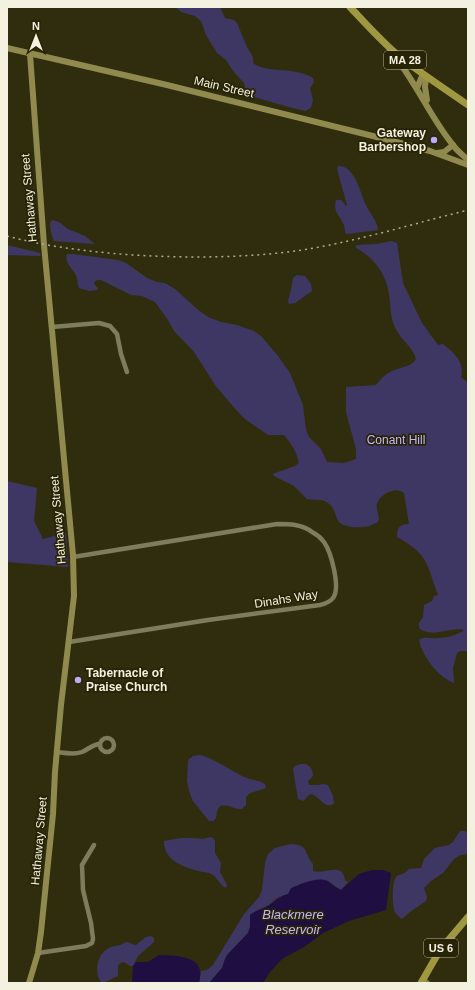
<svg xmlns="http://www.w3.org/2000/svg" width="475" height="990" viewBox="0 0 475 990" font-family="Arial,sans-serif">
<rect width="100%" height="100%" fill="#302d0f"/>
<!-- green -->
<g fill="#3f3763">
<path d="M175,7H220L225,18L234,20L237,23L247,47L253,57V63C267,74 294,66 313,78L314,82L310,88L313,100L311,108L305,111L285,106L247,95L244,83L233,71L226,60L217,53L206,35L201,21L195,16L181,12Z"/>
<path d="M338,166C355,165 360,193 366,205C370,214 377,220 378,230L347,234L345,233C345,230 345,226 343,223C339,214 333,212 336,200H341L346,206L347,205L337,169Z"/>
<path d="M52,220L59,222L68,229L85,236L95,244L54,241L51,233L50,223Z"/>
<path d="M391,241L397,243L403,283L422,323L438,345L443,344C454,353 465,362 461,377L468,383V651H460L457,653L453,668L454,683C439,678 422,656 419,640C424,636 432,639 438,638C447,638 457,635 465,630C451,626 431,639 419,628V623L423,617L424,605L432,601L434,596L438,595C426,563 429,555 397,537C397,527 400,524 409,524L404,493C396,486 381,494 377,503C375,510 381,516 378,522C375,523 372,525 369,526C362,528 344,528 339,522C335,516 335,508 328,503C322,498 314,501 307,499L294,486L274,476L273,474L275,473L295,466L299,463C297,452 291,443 284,435H268L245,419L237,411L215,385L194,352L174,331L168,320L155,302L142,296L131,295L101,280H97L94,282L95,285L98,288L97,290L89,291L79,288C77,284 78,282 77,278C74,269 64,264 67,254H72L118,260L126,263L147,278L157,282L165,283L175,289L197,309L208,317L221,322L237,325L254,331L262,337L278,356L290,373L303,405L306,430L309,437L321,449L327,462L344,463L356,459V449L346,412V387L376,385C380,380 384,375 390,372C398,367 411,368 416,359C413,347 401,340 396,329C391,320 391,312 390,302C388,276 377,260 355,247L357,245L377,244Z"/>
<path d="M7,245L40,253L41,256L7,255Z"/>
<path d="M297,275L305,276L311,284L312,291L295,303L289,304L288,301L291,290L293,278Z"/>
<path d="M7,481L37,488L34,521L43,539L66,533L68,567L7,562Z"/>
<path d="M201,755C214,759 232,771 244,777C251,780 259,780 265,784L266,788L250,793L246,797V805L242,809C234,810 230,804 220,806C215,811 218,817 214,821H209L193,801L189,791L187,781L188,760L193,756Z"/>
<path d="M301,764C308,763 313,768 313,776L308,781L309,785H319L323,784L328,785L333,796L334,803C326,811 320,797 312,794L309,795L303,801L298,799L293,769L295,766Z"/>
<path d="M460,831H465L468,833V854L460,855L454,859L443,873L431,881L424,888L427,897L426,901L410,912L402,919C399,917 397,915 395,912C392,906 392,882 396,877C399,874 404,875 409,869L421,868L424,859L435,848L449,845L453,842Z"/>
<path d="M210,837L213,838L215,841V853L221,863L220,872L227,885L226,888C220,885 218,879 213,875C209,872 202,872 198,871C181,866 164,860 164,841C171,840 177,838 184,838C194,837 201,841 210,837Z"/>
<path d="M290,844C310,845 303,852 313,864V871C325,875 342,861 345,880L348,882L341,890L327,881H311L300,884L288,894L277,898L269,905L256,911L250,915V927L248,933L228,954L225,959L222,968L209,983H199L201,971L207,970L213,965L244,914L259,897L262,890L265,863L268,854L275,848Z"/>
<path d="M151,936L154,938V942L138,956L133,966H130L124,962L120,963L118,966V976L105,982H101C94,973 97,956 106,950C111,946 115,946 121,945C122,944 126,942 127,942C130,942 132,945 136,945L146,937Z"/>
</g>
<!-- water -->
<g fill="#1e0e42">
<path d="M372,870H383L391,873L386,910L349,921L323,933L304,947L282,959L270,972L263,983H209L222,968L225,959L228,954L248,933L250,927V915C256,910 264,909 271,904C277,900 280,896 288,894L291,888C301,884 317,876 328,881C332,884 336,888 341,890L359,874Z"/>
<path d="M159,955C178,956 207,955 199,983H132L133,966L136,962H148Z"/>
</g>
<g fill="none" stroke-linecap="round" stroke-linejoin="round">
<!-- street -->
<g stroke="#7f7c5b" stroke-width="4.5">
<path d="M52,327L99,323L110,326L117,334L121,354L127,372"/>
<path d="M69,642L208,620L320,605C324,604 330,602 333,598C341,588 331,552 324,542C321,538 316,534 312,532C302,524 289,524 277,524L73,557"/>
<circle cx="107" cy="745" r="7"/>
<path d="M56,752C65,753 74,755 82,752C89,749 92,745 99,744"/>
<path d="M38,953L86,946L92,943L93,939L91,923L83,890L82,865L94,845"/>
<path d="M423,979L428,983"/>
</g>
<!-- secondary -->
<g stroke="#908a4e" stroke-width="6">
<path d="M7,48L167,85L385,139L430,151L468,165"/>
<path d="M393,54C416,82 430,117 453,145C457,151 463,155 468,160"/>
<path d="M426,76L425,87L427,100"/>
<path d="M417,88L423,74"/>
<path d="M437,153L444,152L453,145"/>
<path d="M29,983L38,953L41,932L53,814L55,772L61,705L74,596L73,555L44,245L30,54"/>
</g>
<!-- primary -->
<g stroke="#a09841" stroke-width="7">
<path d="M350,7C366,24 382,42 400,57C422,74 445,89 468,105"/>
<path d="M421,983L440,950L468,917"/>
</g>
<!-- rail -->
<path stroke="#aeac96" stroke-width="1.5" stroke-dasharray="2 4" stroke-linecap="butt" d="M7,236C48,247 91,252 133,255C185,258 236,258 288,252C349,244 408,225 468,210"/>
</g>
<!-- markers -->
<g fill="#b8abf7" stroke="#272305" stroke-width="1.5">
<circle cx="434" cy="140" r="4"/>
<circle cx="78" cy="680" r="4"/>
</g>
<g text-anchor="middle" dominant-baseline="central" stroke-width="3.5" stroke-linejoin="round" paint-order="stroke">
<!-- shield labels -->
<g fill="#272305" stroke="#b6b39e" stroke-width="1">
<rect x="384" y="51" width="42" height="18" rx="3"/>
<rect x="424" y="939" width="34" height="18" rx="3"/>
</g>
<g font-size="11" font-weight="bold" fill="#f3f1df">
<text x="405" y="60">MA 28</text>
<text x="441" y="948">US 6</text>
</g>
<!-- street labels -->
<g font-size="12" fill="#f3f1df" stroke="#272305">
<text transform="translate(224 87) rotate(13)">Main Street</text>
<text transform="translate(29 198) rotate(-95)">Hathaway Street</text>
<text transform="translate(58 520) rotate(-95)">Hathaway Street</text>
<text transform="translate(286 599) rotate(-9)">Dinahs Way</text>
<text transform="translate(39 841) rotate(-85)">Hathaway Street</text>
</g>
<!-- poi labels -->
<g font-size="12" font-weight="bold" fill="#f3f1df" stroke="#272305" text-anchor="end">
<text x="426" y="133">Gateway<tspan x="426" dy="14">Barbershop</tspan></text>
<text x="86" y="673" text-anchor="start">Tabernacle of<tspan x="86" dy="14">Praise Church</tspan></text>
</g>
<!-- park labels -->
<g font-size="12" fill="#c2b7fd" stroke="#272305">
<text x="396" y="440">Conant Hill</text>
</g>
<!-- water labels -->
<g font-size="13" font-style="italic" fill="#c3b8fe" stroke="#272305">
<text x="293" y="914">Blackmere<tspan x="293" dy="15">Reservoir</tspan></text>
</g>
</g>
<!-- border -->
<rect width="475" height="990" fill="none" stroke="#f3f1df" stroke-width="16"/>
<!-- north arrow -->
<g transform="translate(36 36)" stroke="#272305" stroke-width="3" paint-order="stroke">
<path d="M0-3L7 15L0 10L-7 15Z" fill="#f3f1df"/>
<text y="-6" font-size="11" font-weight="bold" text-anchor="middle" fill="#f3f1df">N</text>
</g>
</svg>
